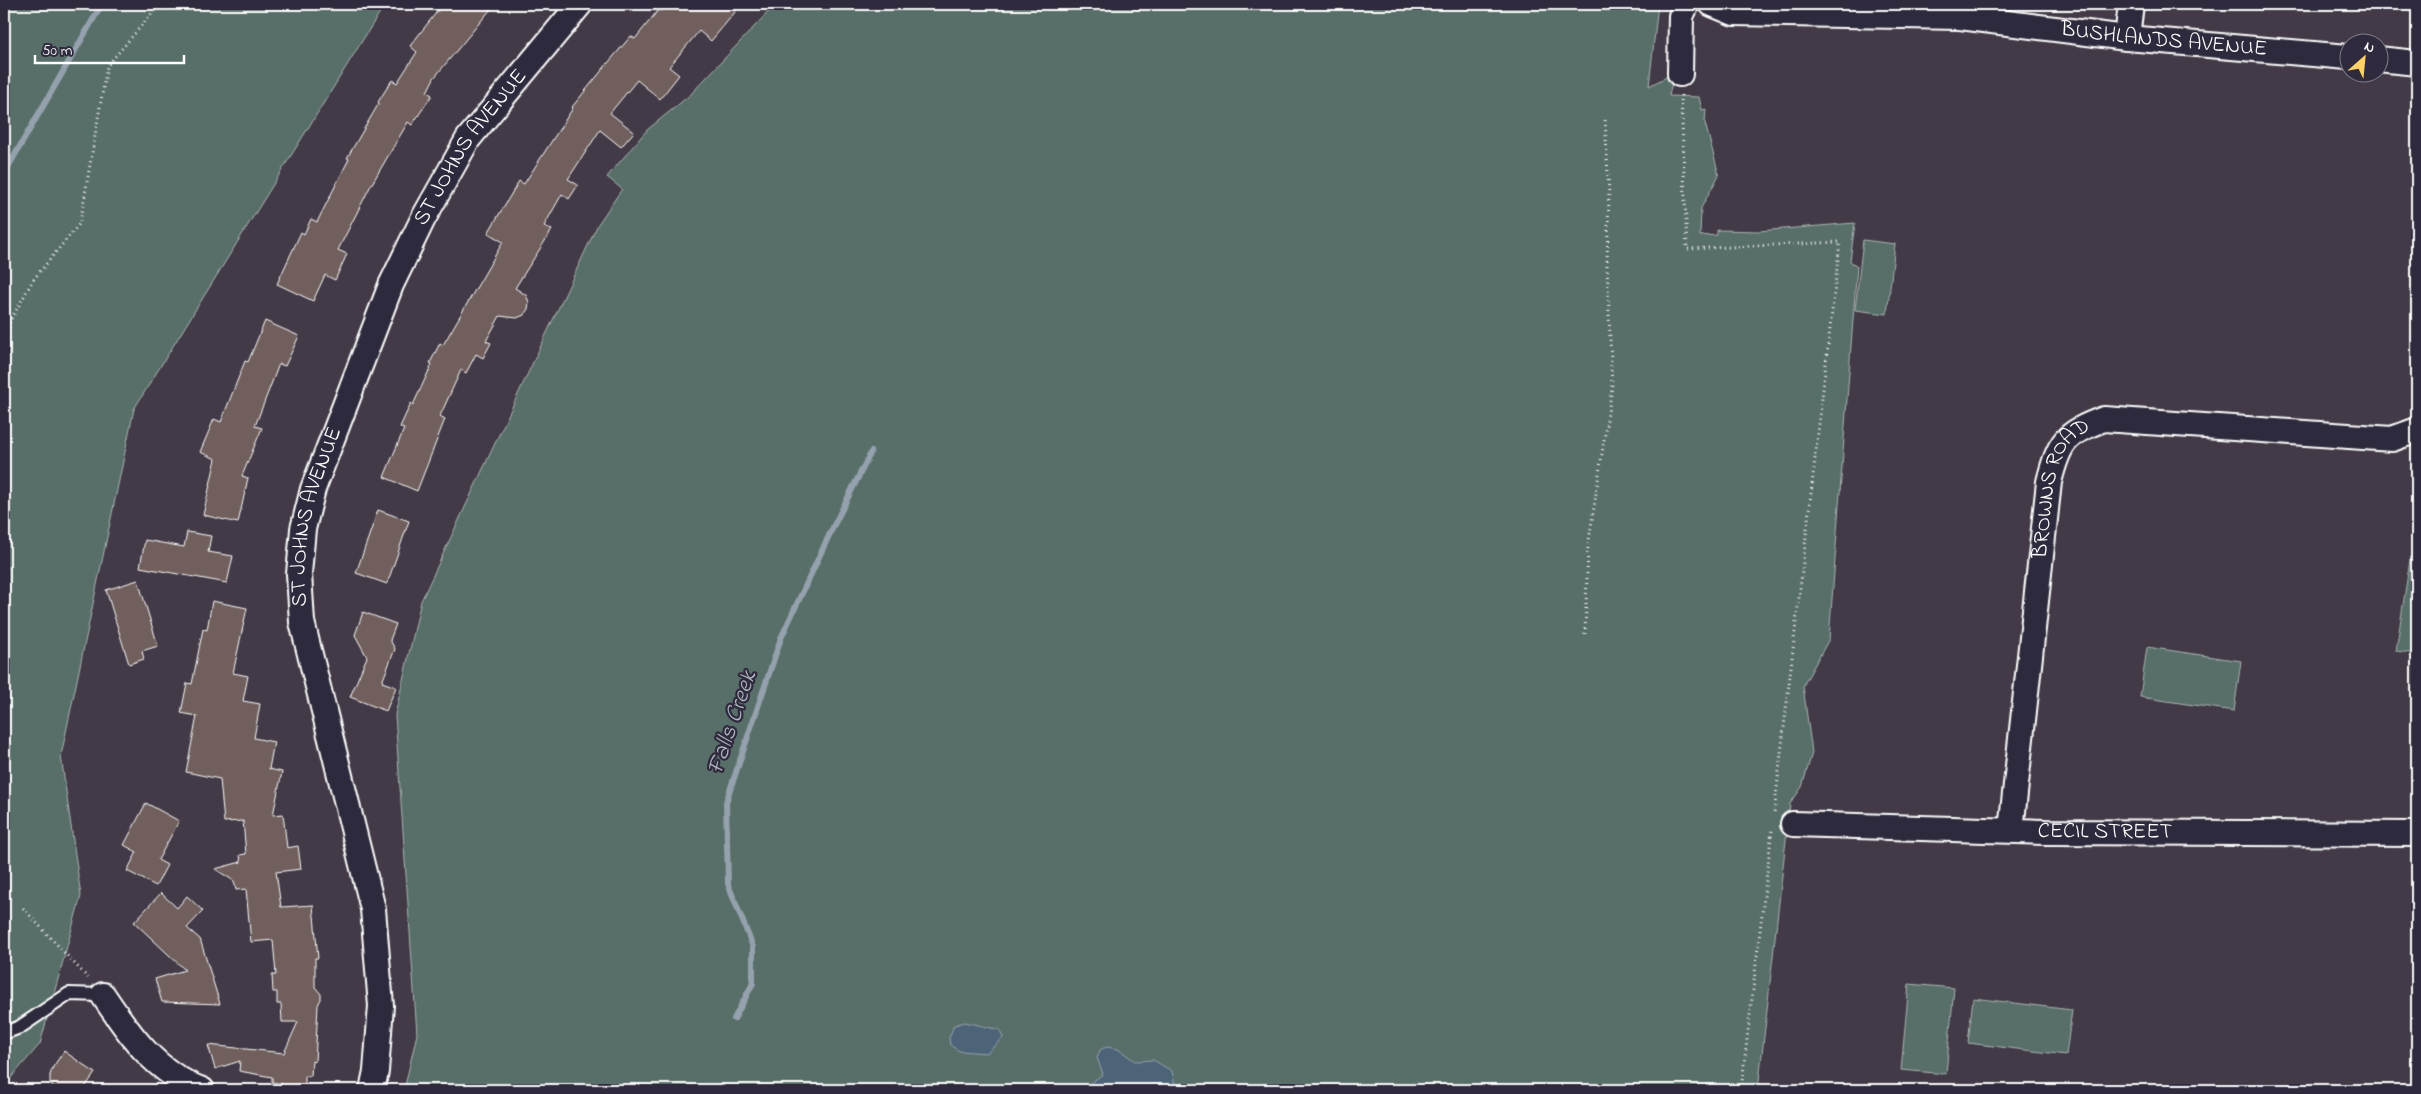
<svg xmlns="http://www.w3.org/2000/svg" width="2421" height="1094" viewBox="0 0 2421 1094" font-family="'Indie Flower',sans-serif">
<rect width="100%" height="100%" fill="#423a47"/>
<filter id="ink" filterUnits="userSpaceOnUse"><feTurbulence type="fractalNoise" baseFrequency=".02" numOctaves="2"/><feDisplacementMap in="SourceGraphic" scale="10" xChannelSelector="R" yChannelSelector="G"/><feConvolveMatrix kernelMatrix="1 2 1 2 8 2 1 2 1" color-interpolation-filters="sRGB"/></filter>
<g filter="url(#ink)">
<!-- green -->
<g fill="#586e69" stroke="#acb6b4">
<path d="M4,4H385L134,409L61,756L81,896L40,1044L4,1086Z"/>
<path d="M768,4H1658L1649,86L1674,73L1669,96L1699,97L1702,110L1706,109L1705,123L1719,175L1701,208L1700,236L1717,235V230L1759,231L1855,223L1850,261L1857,266L1829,639L1803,686L1812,753L1802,787L1790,804L1758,1090H404L417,1034L395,715L421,601L598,224L622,189L607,177L647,130L690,95L772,8Z"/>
<path d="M1863,240L1895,244L1887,314L1855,310Z"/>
<path d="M2410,560L2417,561V654L2396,651Z"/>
<path d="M2147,647L2241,661L2234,711L2140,697Z"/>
<path d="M1909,984L1954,988L1946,1074L1901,1070Z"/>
<path d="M1973,998L2072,1010L2066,1055L1968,1043Z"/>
</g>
<!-- water -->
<g fill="#4e6478" stroke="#95a2ae">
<path d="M965,1022L1000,1030L1003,1038L987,1053L959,1051L950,1045L949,1038L954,1025Z"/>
<path d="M1106,1047L1118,1049L1135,1061L1153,1060L1172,1071L1176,1090H1093L1088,1085L1103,1074L1097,1058L1100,1050Z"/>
</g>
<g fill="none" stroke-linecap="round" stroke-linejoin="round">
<!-- stream -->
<g stroke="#95a2ae" stroke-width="6">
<path d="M4,174L102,4"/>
<path d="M734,1019L753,983V947L728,884L726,802L781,638L833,527L871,452"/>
</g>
</g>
<!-- building -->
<g fill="#705f5d" stroke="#fff">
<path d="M443,4H495L434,78L427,92L432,95L412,125L408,122L370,187L338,250L347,254L335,280L325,275L313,301L277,284L301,232L304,234L311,219L317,222L349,159L347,158L379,103L378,102L392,80L397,83L417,52L410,46Z"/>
<path d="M667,4H727L736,11L711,41L699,31L669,67L679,75L660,99L637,80L610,113L634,132L621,147L600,130L568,179L578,185L569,199L562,194L544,226L552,230L515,288L526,295L529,302L528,309L524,315L517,318L500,316L486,341L491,343L483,358L476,354L466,373L461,370L440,416L445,419L417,491L384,477L404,429L400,427L411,403L413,405L432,364L430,363L440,343L443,345L503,242L488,233L519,181L524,184L573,108L572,107L608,63L631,36L635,39L659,9L661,11Z"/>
<path d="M265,321L299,336L285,366L279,364L255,426L262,428L242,476L248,478L238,523L203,515L216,459L200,452L214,419L221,422L245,361L248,362Z"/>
<path d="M378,510L409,521L387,584L356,573Z"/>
<path d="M187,532L211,536L208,552L233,556L227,583L140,567L145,540L184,547Z"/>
<path d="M138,580L158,646L142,651L144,659L129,664L106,590Z"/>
<path d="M212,601L247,608L233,673L248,676L243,701L260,704L254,738L274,742L269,769L282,772L273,815L283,814L287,848L298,846L301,869L276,872L281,907L313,905L318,958H315V987L321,994V999L318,1005L315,1062L312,1061L311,1076H305V1090H291L282,1087L283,1084L272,1082V1077L239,1071L240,1061L215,1069L208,1045L284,1053L298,1022H282L281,1004H277V992H273L272,975H276L273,940L251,942L246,889L236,890L234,881L215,869L241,862L240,855L246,854L243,821L224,822L220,779L186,772L197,716L181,713L187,683L192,684L203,629L207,630Z"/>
<path d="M363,612L396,624L390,640L395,649L382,682L396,687L386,711L350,697L367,657L355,635Z"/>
<path d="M146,803L179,821L158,860L167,865L156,886L127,871L137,852L124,845Z"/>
<path d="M161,893L177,908L187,896L203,911L187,928L200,939L220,1004L162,1002L155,979L185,970L134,922Z"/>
<path d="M64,1051L95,1073L83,1090H56L50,1083V1075L53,1067Z"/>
</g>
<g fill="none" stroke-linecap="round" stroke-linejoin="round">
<defs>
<path id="service" d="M4,1033L20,1027L69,994L103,995"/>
<g id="minor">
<path id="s1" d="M1712,4L1734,13L1960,17L2127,38L2348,57"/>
<path d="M2127,38L2131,4"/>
<path d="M2378,59L2417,63"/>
<path d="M1680,74L1681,16L1687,4"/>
<path id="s2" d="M1793,824L2045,832L2417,834"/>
<path id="s3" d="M2011,830L2049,482C2059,442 2065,433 2104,419L2392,439L2417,430"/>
<path d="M103,995C129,1034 156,1073 202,1090"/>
<path id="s4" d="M372,1090L376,1071L381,1006L373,909L302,622L299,574L303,529L313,489L391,285L423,219L468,139L580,4"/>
</g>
</defs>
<!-- service casing -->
<use href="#service" stroke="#fff" stroke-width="16"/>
<!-- minor casing -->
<use href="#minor" stroke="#fff" stroke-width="28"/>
<!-- path -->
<g stroke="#fff" stroke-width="3" stroke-dasharray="1 4" stroke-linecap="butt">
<path d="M1681,95L1687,249L1840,242L1774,814"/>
<path d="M4,408L9,323L33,280L80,223L107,66L160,4"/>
<path d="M1585,634L1588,547L1612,387L1607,263L1609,194L1605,117"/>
<path d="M23,908L88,978"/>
<path d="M1741,1090L1772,830"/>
</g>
<!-- service -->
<use href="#service" stroke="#2f2a3d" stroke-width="12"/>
<!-- minor -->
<use href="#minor" stroke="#2f2a3d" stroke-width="24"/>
</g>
</g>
<g text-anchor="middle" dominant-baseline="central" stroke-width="4.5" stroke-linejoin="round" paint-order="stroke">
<!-- street labels -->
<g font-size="22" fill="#fff" stroke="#2f2a3d">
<text stroke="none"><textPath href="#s1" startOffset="455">BUSHLANDS AVENUE</textPath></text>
<text stroke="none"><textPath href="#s4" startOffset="990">ST JOHNS AVENUE</textPath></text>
<text stroke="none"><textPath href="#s3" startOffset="348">BROWNS ROAD</textPath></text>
<text stroke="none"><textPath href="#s4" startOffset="585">ST JOHNS AVENUE</textPath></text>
<text stroke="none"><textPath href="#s2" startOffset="312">CECIL STREET</textPath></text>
</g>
<!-- water labels -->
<g font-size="24" font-style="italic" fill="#afb9c2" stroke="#2f2a3d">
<text transform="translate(733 723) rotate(-71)">Falls Creek</text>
</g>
</g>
<!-- margin -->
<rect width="2421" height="1094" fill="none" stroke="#2f2a3d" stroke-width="20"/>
<rect x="10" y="10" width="2401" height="1074" fill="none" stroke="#fff" stroke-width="2" filter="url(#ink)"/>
<!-- north arrow -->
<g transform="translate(2364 58) rotate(27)"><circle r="24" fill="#2f2a3d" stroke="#827f8b"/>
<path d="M0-4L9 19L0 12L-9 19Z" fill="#ffd166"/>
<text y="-8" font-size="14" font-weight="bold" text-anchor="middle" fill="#ffffff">N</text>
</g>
<!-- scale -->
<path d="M35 55v8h149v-8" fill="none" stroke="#ffffff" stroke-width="2.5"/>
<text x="42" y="55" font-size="15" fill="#ffffff" stroke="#2f2a3d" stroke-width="4" paint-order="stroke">50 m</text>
</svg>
